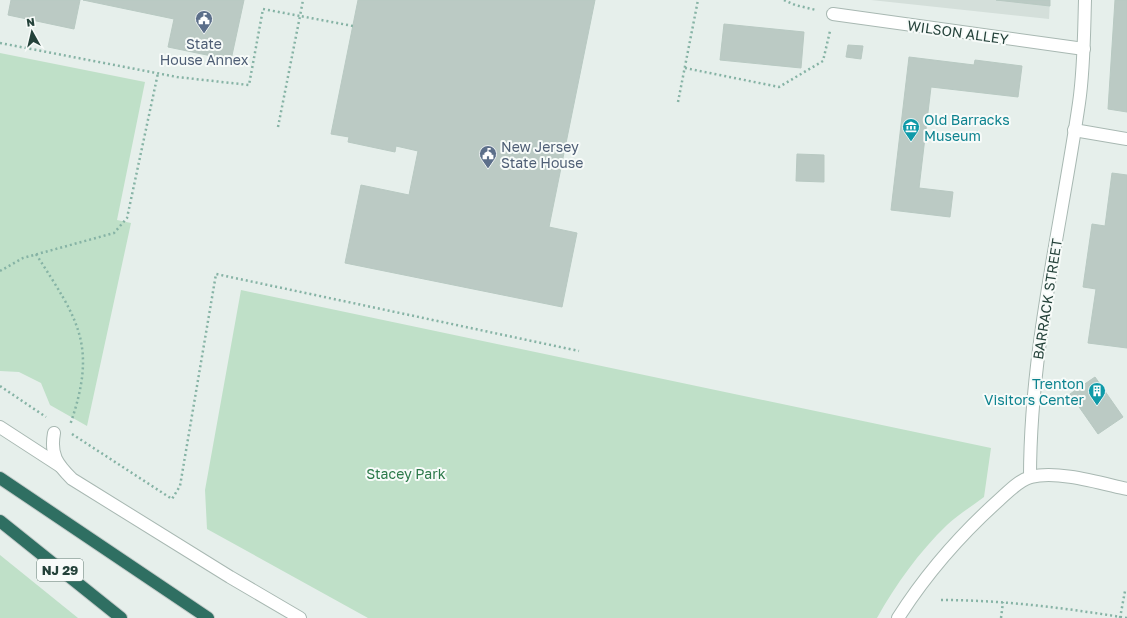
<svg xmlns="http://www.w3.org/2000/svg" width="1127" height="618" viewBox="0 0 1127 618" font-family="'Golos Text',sans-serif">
<rect width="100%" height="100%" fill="#e6efeb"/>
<!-- built -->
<path fill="#d4dfda" d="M871,0H1050L1049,19Z"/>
<!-- green -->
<g fill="#bfe0c8">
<path d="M0,53L145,82L117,220L131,223L87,426L50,405L41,383L19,372L0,371Z"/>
<path d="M241,290L991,448L984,497C972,506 958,515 947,525C919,552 896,584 877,618H368L207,529L205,490Z"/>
<path d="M0,555L78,618H0Z"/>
</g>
<!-- building -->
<g fill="#bbcac4" stroke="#b8c9c2">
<path d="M11,0H80L74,29L8,15Z"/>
<path d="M83,0H244L231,60L168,47L174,19Z"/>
<path d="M358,0H595L549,227L577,233L562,307L345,263L361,185L409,195L418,151L396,146L395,152L348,142L349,137L331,134Z"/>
<path d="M996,0H1050V6Z"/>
<path d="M1115,0H1127V112L1108,109Z"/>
<path d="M724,24L804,32L801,68L720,60Z"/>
<path d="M848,45L863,46L861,59L846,57Z"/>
<path d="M909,57L974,65L975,60L1022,66L1018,97L931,87L919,188L953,192L950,217L891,210Z"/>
<path d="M797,154L824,155V182L796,181Z"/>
<path d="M1112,173L1127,175V348L1088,343L1096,289L1083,287L1092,224L1105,226Z"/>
<path d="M1095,377L1123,417L1098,434L1070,394Z"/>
</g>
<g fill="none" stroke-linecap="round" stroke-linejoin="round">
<defs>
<g id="minor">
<path d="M833,14L1084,49"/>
<path d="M1074,130L1127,139"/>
<path d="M0,427L60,466"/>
<path d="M54,433C50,455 57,464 72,479L230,577L300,618"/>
<path d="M1030,477C1030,351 1061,227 1079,103C1084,69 1084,34 1085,0"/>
<path d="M898,618C926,574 960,535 999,500C1008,492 1019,480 1031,477C1057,470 1100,483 1127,489"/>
</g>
<g id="highway">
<path d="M0,478L208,618"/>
<path d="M0,521L121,618"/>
</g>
</defs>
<!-- minor casing -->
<use href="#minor" stroke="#a8b8b2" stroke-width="14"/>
<!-- highway casing -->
<use href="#highway" stroke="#c2cac8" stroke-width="14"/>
<!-- path -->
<g stroke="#86b3a5" stroke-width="2.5" stroke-dasharray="2 3" stroke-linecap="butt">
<path d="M784,0L795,5L816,10"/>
<path d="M0,43L177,77L249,85L263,9L300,16L303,0"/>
<path d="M685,68L779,87L823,61L830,31"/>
<path d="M678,102L698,0"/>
<path d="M278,127L300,16L353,26"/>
<path d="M36,254C78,320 98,345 70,425"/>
<path d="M0,271L23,258L114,233L127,218L158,73"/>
<path d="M0,386L46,417"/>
<path d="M72,434L172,499L180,486L216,274L579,351"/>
<path d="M941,600C1004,600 1065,608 1127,618"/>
<path d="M1001,618L1003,602"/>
<path d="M1120,618L1125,591"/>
</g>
<!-- minor -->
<use href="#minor" stroke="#fff" stroke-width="12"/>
<!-- highway -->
<use href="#highway" stroke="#2f6f62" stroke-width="12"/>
</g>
<!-- icons -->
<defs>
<symbol id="civic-pin" viewBox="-11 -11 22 30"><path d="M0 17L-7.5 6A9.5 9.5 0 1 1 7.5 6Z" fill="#5c6f8a" stroke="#f7fbf9"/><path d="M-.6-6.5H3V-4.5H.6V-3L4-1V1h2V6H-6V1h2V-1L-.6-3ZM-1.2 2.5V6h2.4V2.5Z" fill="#fff"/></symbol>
<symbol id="museum-pin" viewBox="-11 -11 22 30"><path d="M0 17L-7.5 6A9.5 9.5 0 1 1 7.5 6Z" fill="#0f9aa8" stroke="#f7fbf9"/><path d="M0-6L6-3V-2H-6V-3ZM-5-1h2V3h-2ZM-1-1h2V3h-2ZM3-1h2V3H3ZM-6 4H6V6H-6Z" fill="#fff"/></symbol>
<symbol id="building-pin" viewBox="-11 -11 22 30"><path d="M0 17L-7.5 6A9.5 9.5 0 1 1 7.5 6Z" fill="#0f9aa8" stroke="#f7fbf9"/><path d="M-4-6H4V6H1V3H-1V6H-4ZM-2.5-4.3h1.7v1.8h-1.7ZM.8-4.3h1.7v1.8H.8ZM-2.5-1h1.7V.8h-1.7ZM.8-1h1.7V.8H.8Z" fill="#fff"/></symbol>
</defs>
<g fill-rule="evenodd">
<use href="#civic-pin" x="194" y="9" width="20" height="27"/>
<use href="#museum-pin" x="901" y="117" width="20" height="27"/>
<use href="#civic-pin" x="478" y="144" width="20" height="27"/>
<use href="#building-pin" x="1087" y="381" width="20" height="27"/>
</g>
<g text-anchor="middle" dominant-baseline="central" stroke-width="4" stroke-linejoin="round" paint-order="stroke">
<!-- shield labels -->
<rect fill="#f7fbf9" stroke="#637a73" stroke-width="1" x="37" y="559" width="46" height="22" rx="3"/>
<g font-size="13" font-weight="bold" fill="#24423a">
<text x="60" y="570">NJ 29</text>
</g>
<!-- street labels -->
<g font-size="14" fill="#24423a" stroke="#f7fbf9">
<text transform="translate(958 32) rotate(8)">WILSON ALLEY</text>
<text transform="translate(1047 299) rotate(-81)">BARRACK STREET</text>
</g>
<!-- service labels -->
<g font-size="14" fill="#4e5e75" stroke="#f7fbf9">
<text x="204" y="43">State<tspan x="204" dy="16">House Annex</tspan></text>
<text x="501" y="146" text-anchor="start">New Jersey<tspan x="501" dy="16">State House</tspan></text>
</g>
<!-- culture labels -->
<g font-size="14" fill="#0d838f" stroke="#f7fbf9" text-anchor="start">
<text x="924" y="119">Old Barracks<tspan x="924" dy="16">Museum</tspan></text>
<text x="1084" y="383" text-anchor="end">Trenton<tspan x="1084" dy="16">Visitors Center</tspan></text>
</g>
<!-- park labels -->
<g font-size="14" fill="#2d7a4b" stroke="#f7fbf9">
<text x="406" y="473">Stacey Park</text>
</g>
</g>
<!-- north arrow -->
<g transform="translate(32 32) rotate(352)" stroke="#f7fbf9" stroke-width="3" paint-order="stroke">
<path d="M0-3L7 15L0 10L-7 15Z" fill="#24423a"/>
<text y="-6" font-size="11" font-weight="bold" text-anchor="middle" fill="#24423a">N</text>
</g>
</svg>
